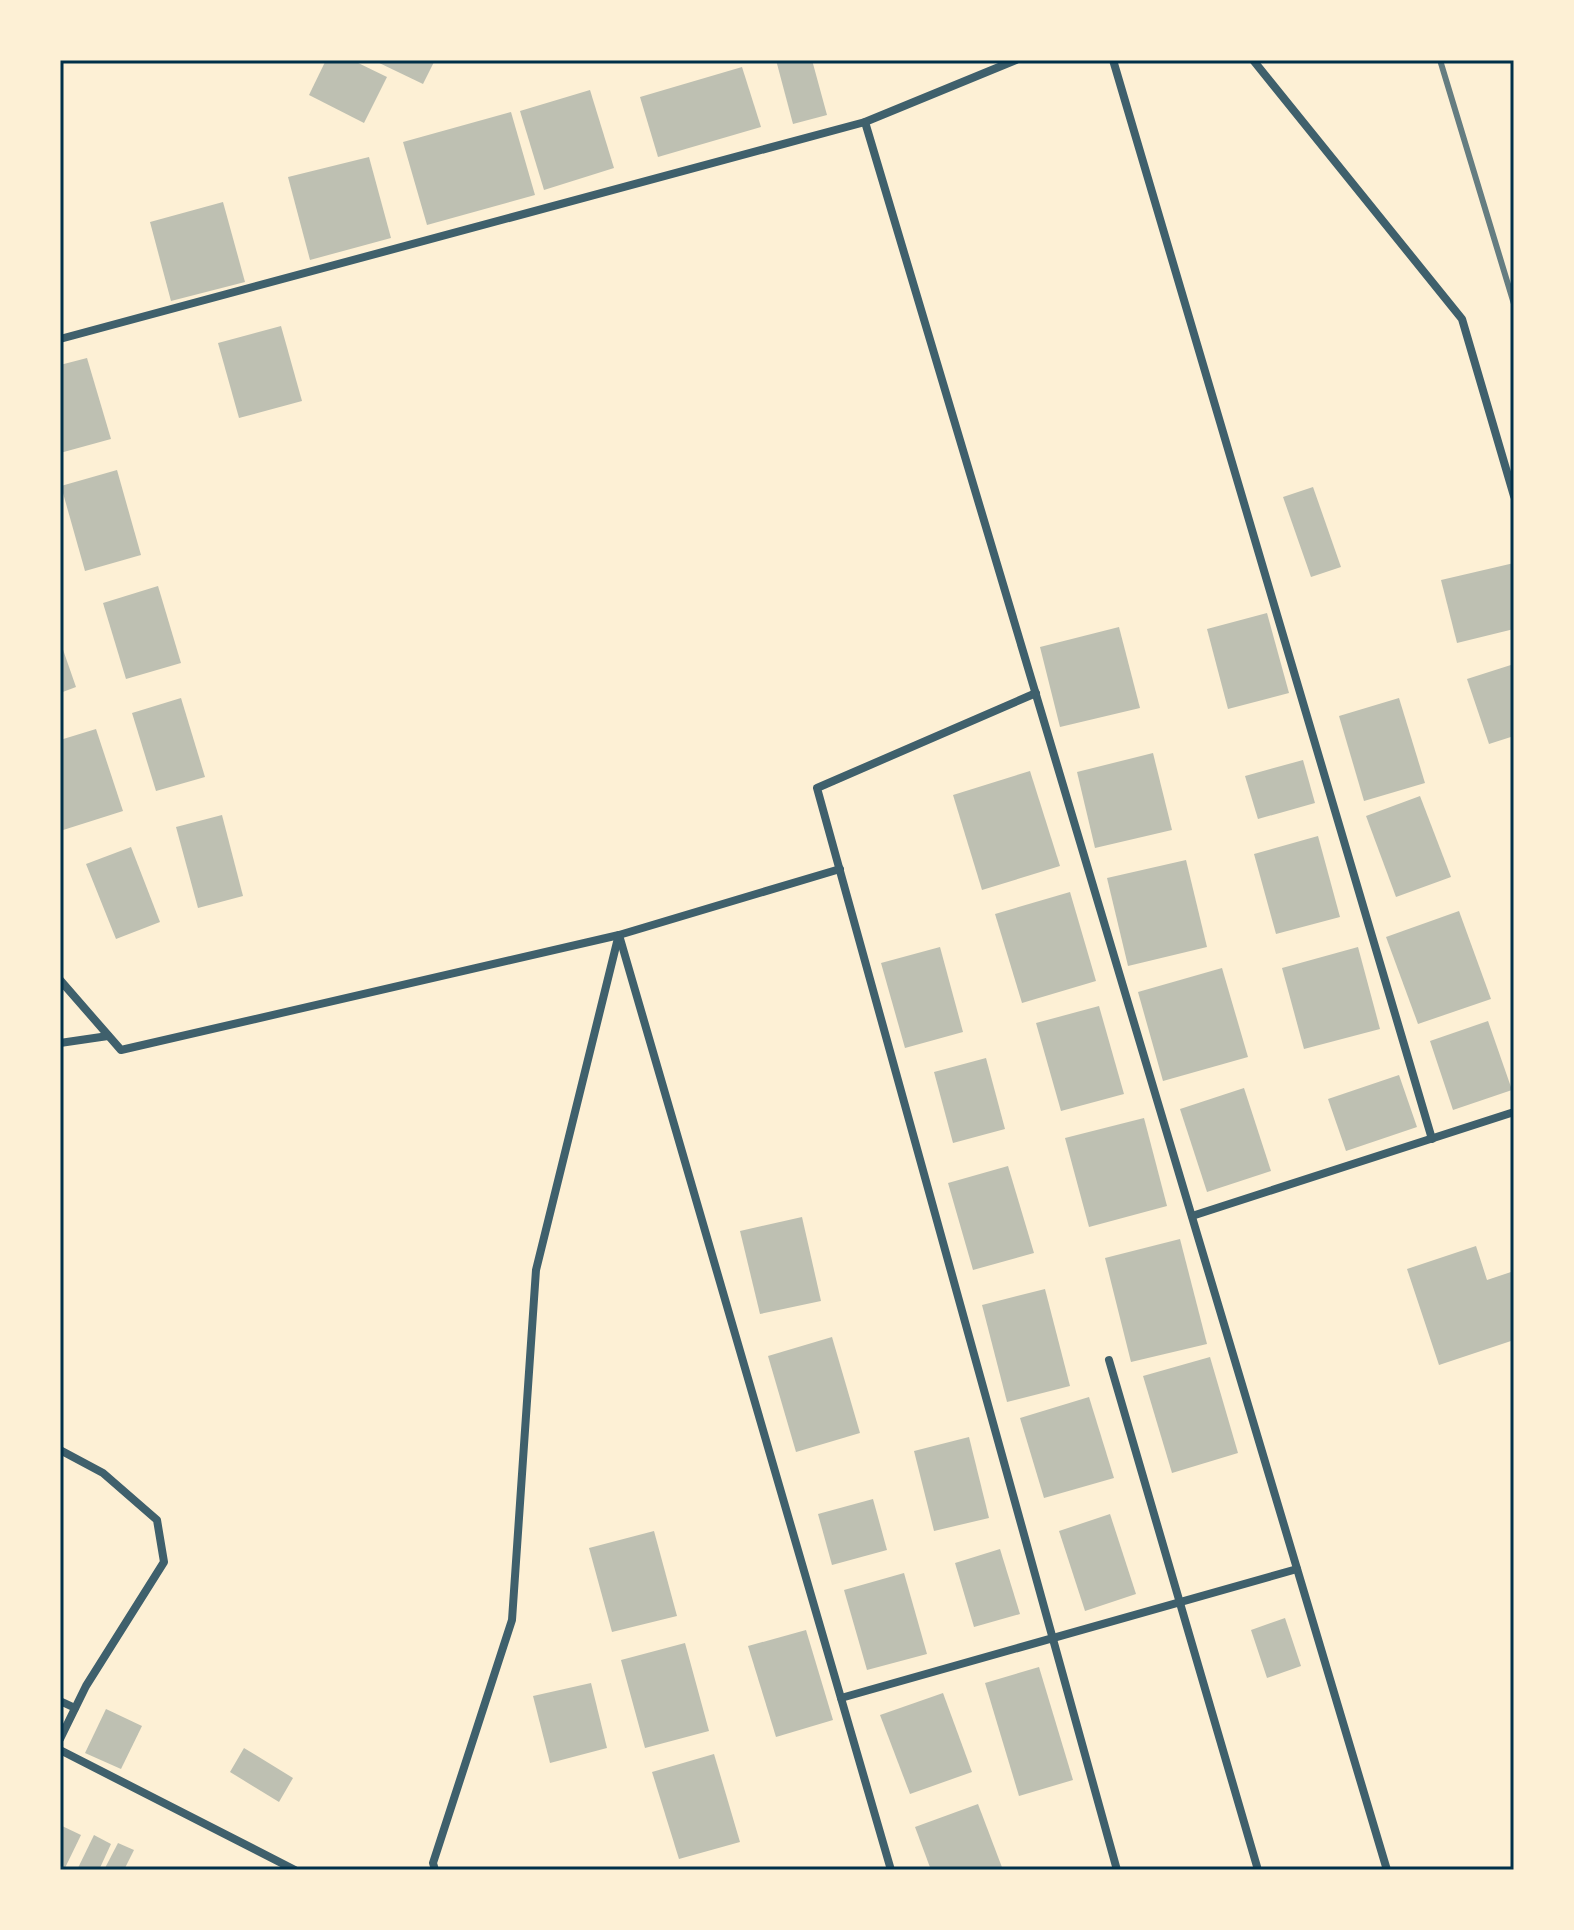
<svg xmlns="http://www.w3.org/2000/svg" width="1574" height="1930" viewBox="0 0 1574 1930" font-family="'IBM Plex Sans',sans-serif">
<rect width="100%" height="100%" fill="#fdf0d5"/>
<!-- building -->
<g fill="#bec0b2">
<path d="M326,60H352L387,77L364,123L309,95Z"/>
<path d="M373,60H435L423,84Z"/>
<path d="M776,60H812L827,115L793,124Z"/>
<path d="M742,67L761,127L658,157L640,97Z"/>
<path d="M590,90L614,168L544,190L520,111Z"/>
<path d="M511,112L535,195L427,225L403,142Z"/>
<path d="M369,157L391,238L310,260L288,177Z"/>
<path d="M223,202L245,282L171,301L150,222Z"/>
<path d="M281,326L302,401L239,418L218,343Z"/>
<path d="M87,358L111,439L60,453V365Z"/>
<path d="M117,470L141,555L85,571L61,486Z"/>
<path d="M1313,487L1341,567L1311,577L1283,497Z"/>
<path d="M1514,563V629L1457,643L1441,580Z"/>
<path d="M158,586L181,663L126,679L103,603Z"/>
<path d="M1267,613L1289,693L1228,709L1207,629Z"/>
<path d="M1119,627L1140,708L1060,727L1040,647Z"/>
<path d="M60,641L76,687L60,693Z"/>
<path d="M1514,664V736L1489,744L1467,679Z"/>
<path d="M181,698L205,777L156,791L132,713Z"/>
<path d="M1399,698L1425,783L1364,801L1339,716Z"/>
<path d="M96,729L123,811L60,831V740Z"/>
<path d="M1153,753L1172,830L1095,848L1077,772Z"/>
<path d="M1303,760L1315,803L1258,819L1245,776Z"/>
<path d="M1030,771L1060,866L982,890L953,795Z"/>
<path d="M1420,796L1451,877L1396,897L1366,816Z"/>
<path d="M222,815L243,896L198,908L176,827Z"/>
<path d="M1318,836L1340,917L1276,934L1254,854Z"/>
<path d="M131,847L160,922L116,939L86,864Z"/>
<path d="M1186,860L1207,947L1128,966L1107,878Z"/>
<path d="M1070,892L1096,981L1022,1003L995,914Z"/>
<path d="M1459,911L1491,999L1418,1024L1386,937Z"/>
<path d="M940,947L963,1032L905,1048L881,963Z"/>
<path d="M1358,947L1380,1029L1304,1049L1282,968Z"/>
<path d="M1222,968L1248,1057L1163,1081L1138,992Z"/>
<path d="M1099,1006L1124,1094L1061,1111L1036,1023Z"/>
<path d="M1488,1021L1512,1090L1453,1110L1430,1041Z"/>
<path d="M986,1058L1005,1129L953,1143L934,1072Z"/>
<path d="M1399,1075L1417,1127L1346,1151L1328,1099Z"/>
<path d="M1244,1088L1271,1171L1207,1192L1180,1109Z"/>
<path d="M1144,1118L1167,1206L1089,1227L1065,1138Z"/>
<path d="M1008,1166L1034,1253L973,1270L948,1183Z"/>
<path d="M802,1217L821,1301L760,1314L740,1231Z"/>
<path d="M1180,1239L1207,1344L1131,1362L1105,1258Z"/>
<path d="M1476,1246L1487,1280L1514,1271V1340L1439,1365L1407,1269Z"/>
<path d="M1045,1289L1070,1386L1007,1402L982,1305Z"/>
<path d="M832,1337L860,1433L796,1452L768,1356Z"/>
<path d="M1210,1357L1238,1453L1172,1473L1143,1376Z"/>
<path d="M1089,1397L1114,1478L1044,1498L1020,1418Z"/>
<path d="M969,1437L989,1518L934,1531L914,1451Z"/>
<path d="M873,1499L887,1550L832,1565L818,1514Z"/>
<path d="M1110,1514L1136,1594L1085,1611L1059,1531Z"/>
<path d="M654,1531L677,1616L612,1632L589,1548Z"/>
<path d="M1000,1549L1020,1614L974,1627L955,1563Z"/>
<path d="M904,1573L927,1654L867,1670L844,1590Z"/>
<path d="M1285,1618L1301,1666L1267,1678L1251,1630Z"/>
<path d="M806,1630L833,1720L776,1737L748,1646Z"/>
<path d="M685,1643L709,1731L645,1748L621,1660Z"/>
<path d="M1039,1667L1073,1780L1019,1796L985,1683Z"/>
<path d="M591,1683L607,1748L550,1763L533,1696Z"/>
<path d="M943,1693L972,1772L910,1794L880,1715Z"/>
<path d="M106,1709L142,1726L121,1769L85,1753Z"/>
<path d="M244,1748L293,1778L279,1802L230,1772Z"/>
<path d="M714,1754L740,1842L679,1859L652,1772Z"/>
<path d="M978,1804L1003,1870H931L915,1827Z"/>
<path d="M60,1825L81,1835L64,1870H60Z"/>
<path d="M94,1835L111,1844L99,1870H77Z"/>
<path d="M118,1843L134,1850L124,1870H104Z"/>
</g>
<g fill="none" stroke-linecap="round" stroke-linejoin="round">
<!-- minor -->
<g stroke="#3f606c" stroke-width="8">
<path d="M1113,60L1432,1139"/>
<path d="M1253,60L1462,319L1514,496"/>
<path d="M865,122L1387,1870"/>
<path d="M60,339L865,122L1016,60"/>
<path d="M1036,693L817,788L1117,1870"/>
<path d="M619,935L891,1870"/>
<path d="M60,980L121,1050L619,935L840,869"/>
<path d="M60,1043L108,1036"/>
<path d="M1192,1216L1514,1112"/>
<path d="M1109,1360L1258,1870"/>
<path d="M60,1450L103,1473L157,1520L164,1562L86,1686L60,1739"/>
<path d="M841,1698L1297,1569"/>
<path d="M60,1701L75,1708"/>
<path d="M60,1750L295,1870"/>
<path d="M435,1870L433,1863L512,1620L536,1270L618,938"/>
</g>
<!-- rail -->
<path stroke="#657d81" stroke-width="6" d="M1440,60L1514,304"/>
</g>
<!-- border -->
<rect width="1574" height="1930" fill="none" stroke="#fdf0d5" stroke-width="124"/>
<rect x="62" y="62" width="1450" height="1806" fill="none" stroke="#003049" stroke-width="3"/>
</svg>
